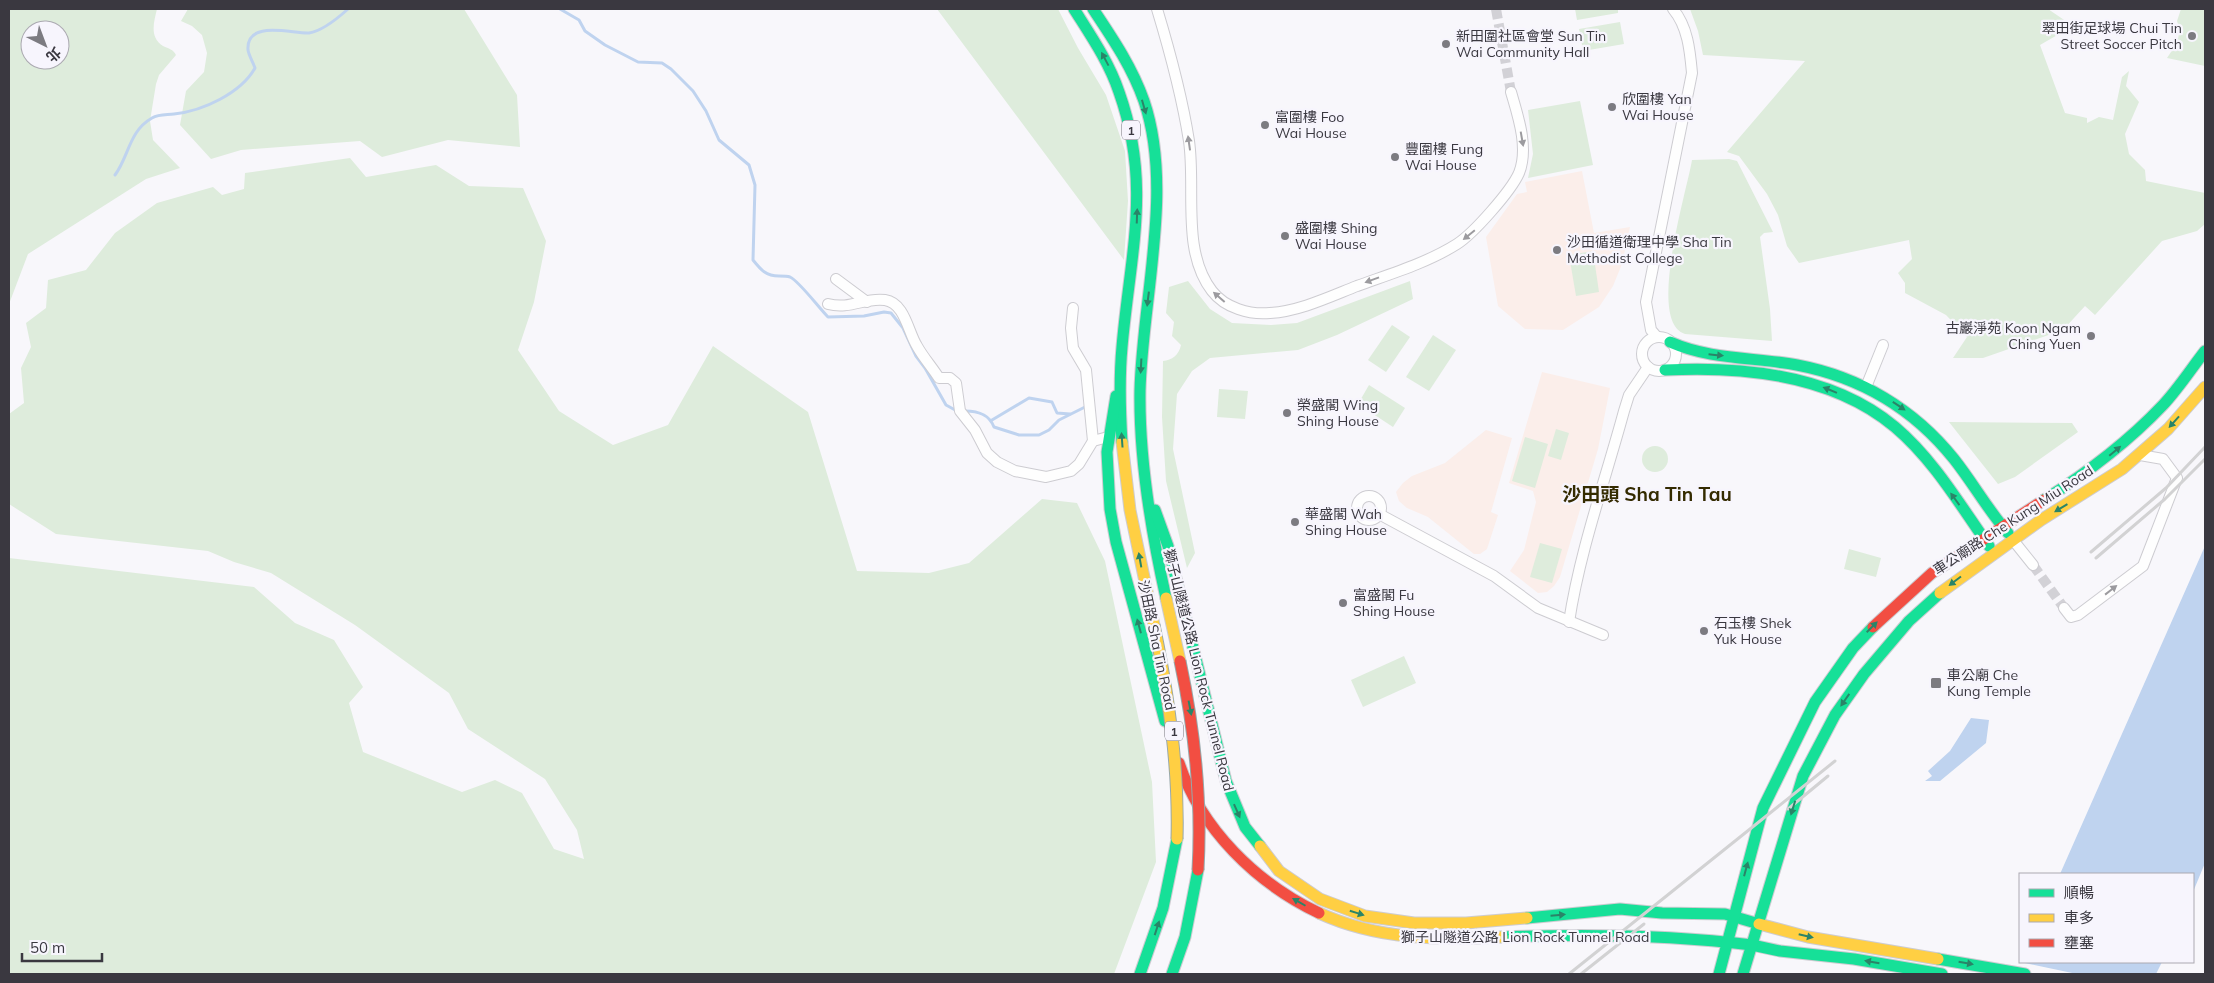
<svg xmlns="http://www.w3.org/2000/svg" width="2214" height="983" viewBox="0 0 2214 983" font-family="Mulish,'Noto Sans TC',sans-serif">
<rect width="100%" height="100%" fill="#f8f7fb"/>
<!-- education -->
<g fill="#fbeeea">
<path d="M1582,171L1594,233L1630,227L1622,264L1613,286L1599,307L1563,330L1525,329L1498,306L1486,237L1517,194L1527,192L1525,182Z"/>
<path d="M1542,372L1610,388L1598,449L1560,577L1554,586L1547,592L1538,593L1510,571L1524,550L1536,502L1533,491L1509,483Z"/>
<path d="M1486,430L1512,438L1491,512L1498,515L1487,549L1480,554H1474L1428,517L1407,508L1399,501L1396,492L1403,483L1412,476L1445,463Z"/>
</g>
<!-- green -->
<g fill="#deecdc" fill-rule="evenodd">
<path d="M9,9H157C154,22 149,37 163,46C169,49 173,49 176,55L159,75L156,84L150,121L153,140L180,168L146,179L28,254L9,304ZM30,30H60V60H30Z"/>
<path d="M188,9H464L517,95L520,147L448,140L382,157L360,141L241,150L211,159L180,125L186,91L204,72L207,53L202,35L192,26L181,21Z"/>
<path d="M937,9H1058L1078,48L1106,95L1125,151L1128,201L1124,260Z"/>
<path d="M1575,9H1618V13L1577,20Z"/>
<path d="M1690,9H2048L2073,26L2040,45L2065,113L2087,118V123L2099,117L2113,120L2122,77L2129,71L2126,86L2139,102L2125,134L2129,154L2145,170L2146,181L2205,193V224L2197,231L2162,241L2095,315L2085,306L2063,330L1983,358H1953L1967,337L1946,315L1905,293V283L1898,273L1912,259L1909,240L1799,263L1787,246L1778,215L1767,194L1739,156L1727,152L1805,61L1703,55L1698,31Z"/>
<path d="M2181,9H2205V66L2167,58L2177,43L2180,30L2177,21Z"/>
<path d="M1620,22L1624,44L1583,51L1579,29Z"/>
<path d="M1580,101L1593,165L1528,178L1533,154L1528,110Z"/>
<path d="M350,158L366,177L436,165L469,186L523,188L546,241L534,302L518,350L559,411L613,445L668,425L713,346L808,412L857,571L929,573L969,563L1042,499L1077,503L1105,561L1152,782L1156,862L1114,974H9V558L254,587L295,623L334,640L363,687L349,703L363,752L462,792L495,780L522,793L554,849L584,859L577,830L545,779L468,729L449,693L355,625L271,573L234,562L208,551L56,534L9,504V414L24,403L21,368L31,347L26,323L46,308L48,280L86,270L115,233L157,203L213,187L222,195L244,189L245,173Z"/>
<path d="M1729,159L1737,161L1773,232L1764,233L1760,237L1770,309L1772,341L1685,334C1646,322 1687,191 1692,160Z"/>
<path d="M1593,251L1599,292L1576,296L1569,255Z"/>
<path d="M1188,281L1210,309L1232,323L1271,325L1297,323L1410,281L1413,299L1337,335L1298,350L1210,358L1192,371L1177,394L1173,449L1195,553L1187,568L1166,481L1162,417L1163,361C1172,360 1179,355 1181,345L1172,336L1174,322L1166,313L1169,287Z"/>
<path d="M1392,325L1410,337L1386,372L1368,360Z"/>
<path d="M1433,335L1456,350L1429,391L1406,377Z"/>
<path d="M1369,385L1405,408L1393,427L1358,404Z"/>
<path d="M1219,389L1248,391L1245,419L1217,417Z"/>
<path d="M1949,422L2072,423L2078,432L2015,477L1998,484Z"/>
<path d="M1556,429L1569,433L1561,460L1548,456Z"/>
<path d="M1525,437L1548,444L1535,488L1512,481Z"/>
<circle cx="1655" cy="459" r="13"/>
<path d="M1540,543L1562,549L1552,583L1530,577Z"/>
<path d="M1849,549L1881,558L1876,577L1844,569Z"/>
<path d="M1404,656L1416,683L1363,707L1351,680Z"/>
</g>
<!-- water -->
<g fill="#bfd3ef">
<path d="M2205,546V863L2193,892V874H2060Z"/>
<path d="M1971,718L1989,720L1986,743L1940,781H1925L1932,776L1928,771L1950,751Z"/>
<path d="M2021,962H2162L2156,974H2016Z"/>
</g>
<!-- pier -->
<path fill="#f8f7fb" d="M2019,961L2020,962L2077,974H2013Z"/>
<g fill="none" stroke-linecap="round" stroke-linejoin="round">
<!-- stream -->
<g stroke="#bfd3ef" stroke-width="3">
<path d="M560,9L579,20L585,31L605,45L638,62L662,63L671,69L693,91L706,111L719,140L749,165L755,185L753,260C761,270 766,276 779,276C782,276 787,276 790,277C799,281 819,308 828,317L864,316L884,312L891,313L903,328L916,356L925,368L946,405L957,411"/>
<path d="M115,175C129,156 129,131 152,118C159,114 166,115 174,114C203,111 241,93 255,68C253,62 249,56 248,50C246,19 292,34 309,33C323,31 338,18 348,9"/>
<path d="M965,411C978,411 989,414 994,427L1019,435H1039L1049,430L1059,420L1085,407"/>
<path d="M992,420L1029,398L1052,402L1057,413L1070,414"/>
</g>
<!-- street-tunnel -->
<g stroke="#d2d1d6" stroke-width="10" stroke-dasharray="10 5" stroke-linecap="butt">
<path d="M1496,9L1511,92"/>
<path d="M2033,565L2064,608"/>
</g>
<defs>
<g id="street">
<path d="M1157,9C1170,52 1182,96 1189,141C1196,189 1181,251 1212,291C1225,308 1250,315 1270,313C1300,311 1329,297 1357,286C1390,274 1427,263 1457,244C1474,233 1511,191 1519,173C1529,148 1518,116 1511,92"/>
<path d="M836,279L867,302"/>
<path d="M828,304C850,310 865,297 885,300C905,303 908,332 917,346C923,357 932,367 939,378H950L956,383L960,411L975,430L987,453L997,462L1015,471L1046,477L1071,471L1079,464L1093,441L1108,437"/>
<path d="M1073,308L1071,328L1073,348L1086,370L1093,441"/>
<path d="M1657,337L1651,330L1646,302L1692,73C1690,51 1688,27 1673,9"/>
<circle cx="1659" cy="354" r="17"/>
<path d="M1866,387L1883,345"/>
<circle cx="1369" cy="508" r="12"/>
<path d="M1379,514L1494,576L1538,608L1603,635"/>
<path d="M2013,540L2033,565"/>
<path d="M2064,608L2071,617L2078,615L2143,566L2177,478L2163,459L2140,455"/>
<path d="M1569,622C1580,550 1605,481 1624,411L1629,395L1648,367"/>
</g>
<g id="fast">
<path d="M1074,9C1091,36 1109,62 1119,92C1152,185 1130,254 1122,347C1119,379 1120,410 1122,442"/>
<path d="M1093,9C1113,39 1132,67 1144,101C1174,189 1142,300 1140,391C1139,460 1151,531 1166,598"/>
<path d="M1670,342C1711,360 1754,357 1797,365C1860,377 1914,409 1954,459C1973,483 1988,510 2008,533"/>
<path d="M1665,370C1743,366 1833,375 1895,427C1934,460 1960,505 1989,546"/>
<path d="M1116,396L1107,452L1110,509L1116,542L1165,721"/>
<path d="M2044,500C2087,473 2127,443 2163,405C2178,389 2191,369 2205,351"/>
<path d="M1155,510L1168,546L1226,781L1245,827L1260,846"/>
<path d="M1527,918L1620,909L1662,913L1725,914L1759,924"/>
<path d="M1502,937C1585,934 1670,935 1752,945"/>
<path d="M1752,945L1780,951L1854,959L1942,974"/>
<path d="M1938,959L2025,974"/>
<path d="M1140,974L1163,908L1177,839"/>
<path d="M1172,974L1185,937L1198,870"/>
<path d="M1719,974L1763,808L1815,702L1853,648L1873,627"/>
<path d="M1743,974L1803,776L1835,715L1864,674L1909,621L1940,593"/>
</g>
<g id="slow">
<path d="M1122,442L1130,510L1154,625"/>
<path d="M1940,593L2041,520L2122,469L2168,429L2205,387"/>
<path d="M1166,598L1180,661"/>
<path d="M1260,846L1279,871L1320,899L1365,916L1414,923H1466L1527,918"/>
<path d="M1319,913C1378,940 1439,940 1502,937"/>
<path d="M1759,924L1808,937L1938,959"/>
</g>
<g id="jam">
<path d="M1873,627L1932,573L2044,500"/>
<path d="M1179,763C1201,829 1256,883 1319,913"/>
</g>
</defs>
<!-- street casing -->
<use href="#street" stroke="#cdccd1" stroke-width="12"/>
<!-- fast casing -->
<use href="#fast" stroke="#cdccd1" stroke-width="13"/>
<!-- slow casing -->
<use href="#slow" stroke="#cdccd1" stroke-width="13"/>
<!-- jam casing -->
<use href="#jam" stroke="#cdccd1" stroke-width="13"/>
<!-- street -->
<use href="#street" stroke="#fefefe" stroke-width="10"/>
<!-- fast -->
<use href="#fast" stroke="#16e098" stroke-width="11"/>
<!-- slow -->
<use href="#slow" stroke="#ffcf43" stroke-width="11"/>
<!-- jam -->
<use href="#jam" stroke="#f24e42" stroke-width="11"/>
<!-- rail -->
<g stroke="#d2d2d3" stroke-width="3">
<path d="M2091,552L2166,488L2205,447"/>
<path d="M2096,558L2165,499L2205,459"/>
<path d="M1788,809L1828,776"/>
<path d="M1569,974L1835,761"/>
<path d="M1581,974L1644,924"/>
</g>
<defs>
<path id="slow-bridge" d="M1154,625C1169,696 1179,766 1177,839"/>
<path id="jam-bridge" d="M1180,661C1195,731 1202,799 1198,870"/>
</defs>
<!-- slow-bridge casing -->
<use href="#slow-bridge" stroke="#98a8aa" stroke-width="13" stroke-linecap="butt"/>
<!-- jam-bridge casing -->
<use href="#jam-bridge" stroke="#98a8aa" stroke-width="13" stroke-linecap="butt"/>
<!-- slow-bridge -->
<use href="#slow-bridge" stroke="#ffcf43" stroke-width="11"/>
<!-- jam-bridge -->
<use href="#jam-bridge" stroke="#f24e42" stroke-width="11"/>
</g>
<!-- one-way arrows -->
<defs><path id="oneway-solid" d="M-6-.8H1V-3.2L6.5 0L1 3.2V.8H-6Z" transform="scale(1.25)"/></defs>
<g fill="#2a8468">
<use href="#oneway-solid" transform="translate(1105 59) rotate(-118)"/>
<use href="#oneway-solid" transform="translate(1144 107) rotate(74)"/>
<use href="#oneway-solid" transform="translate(1137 216) rotate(-88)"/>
<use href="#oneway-solid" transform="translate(1148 299) rotate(97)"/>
<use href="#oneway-solid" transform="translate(1716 355) rotate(6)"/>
<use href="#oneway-solid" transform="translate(1141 366) rotate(93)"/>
<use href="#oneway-solid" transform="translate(1830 390) rotate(-158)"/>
<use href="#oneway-solid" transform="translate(1899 406) rotate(34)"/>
<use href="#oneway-solid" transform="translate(2174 422) rotate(132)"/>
<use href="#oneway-solid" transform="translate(1122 440) rotate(-94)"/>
<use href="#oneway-solid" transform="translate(2115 451) rotate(-40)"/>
<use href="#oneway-solid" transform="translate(1955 499) rotate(-126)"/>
<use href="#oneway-solid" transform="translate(2061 508) rotate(149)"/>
<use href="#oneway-solid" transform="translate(1140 560) rotate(-100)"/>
<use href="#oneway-solid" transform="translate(1955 581) rotate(143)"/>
<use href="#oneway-solid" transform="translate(1139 626) rotate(-105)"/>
<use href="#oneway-solid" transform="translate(1872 627) rotate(-45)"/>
<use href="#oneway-solid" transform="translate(1845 700) rotate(125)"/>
<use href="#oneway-solid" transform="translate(1190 708) rotate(79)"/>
<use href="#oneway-solid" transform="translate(1793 808) rotate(107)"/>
<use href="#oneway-solid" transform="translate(1237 811) rotate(66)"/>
<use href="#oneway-solid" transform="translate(1746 869) rotate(-75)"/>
<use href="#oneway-solid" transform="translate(1299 902) rotate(-150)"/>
<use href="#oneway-solid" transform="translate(1357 913) rotate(17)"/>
<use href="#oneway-solid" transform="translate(1558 915) rotate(-5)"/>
<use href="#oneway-solid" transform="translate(1157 928) rotate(-72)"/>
<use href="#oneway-solid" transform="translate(1806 936) rotate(13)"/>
<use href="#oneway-solid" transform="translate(1872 962) rotate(-170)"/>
<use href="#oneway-solid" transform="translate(1966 963) rotate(10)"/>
</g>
<g fill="#9c9b9f">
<use href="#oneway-solid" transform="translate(1522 139) rotate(80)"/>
<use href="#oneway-solid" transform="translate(1189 143) rotate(-98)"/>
<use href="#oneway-solid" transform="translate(1469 235) rotate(141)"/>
<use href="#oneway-solid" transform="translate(1372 280) rotate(160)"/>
<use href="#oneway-solid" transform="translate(1219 297) rotate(-139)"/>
<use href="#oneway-solid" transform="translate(2111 590) rotate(-38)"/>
</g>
<!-- markers -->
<g fill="#7c7b81" stroke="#f7f5fd" stroke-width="2">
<circle cx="2192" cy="36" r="5"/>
<circle cx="1446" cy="44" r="5"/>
<circle cx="1612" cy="107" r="5"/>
<circle cx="1265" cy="125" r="5"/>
<circle cx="1395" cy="157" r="5"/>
<circle cx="1285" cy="236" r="5"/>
<circle cx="1557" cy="250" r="5"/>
<circle cx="2091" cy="336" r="5"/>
<circle cx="1287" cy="413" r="5"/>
<circle cx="1295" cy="522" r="5"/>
<circle cx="1343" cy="603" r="5"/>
<circle cx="1704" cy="631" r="5"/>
<rect x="1930" y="677" width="12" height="12" rx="2.5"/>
</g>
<g text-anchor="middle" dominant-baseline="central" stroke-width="4.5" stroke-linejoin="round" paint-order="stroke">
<!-- shield labels -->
<g fill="#f7f5fd" stroke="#737179" stroke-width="1">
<rect x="1122" y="120.5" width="18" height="19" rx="4"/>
<rect x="1165" y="721.5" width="18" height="19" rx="4"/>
</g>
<g font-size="12" font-weight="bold" fill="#3a3840">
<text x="1131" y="130">1</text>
<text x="1174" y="731">1</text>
</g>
<!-- poi labels -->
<g font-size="14" fill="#3a3840" stroke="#f7f5fd" text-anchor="start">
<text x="2182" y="28" text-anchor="end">翠田街足球場 Chui Tin<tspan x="2182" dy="16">Street Soccer Pitch</tspan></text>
<text x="1456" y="36">新田圍社區會堂 Sun Tin<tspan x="1456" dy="16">Wai Community Hall</tspan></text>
<text x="1622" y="99">欣圍樓 Yan<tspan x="1622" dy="16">Wai House</tspan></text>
<text x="1275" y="117">富圍樓 Foo<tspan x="1275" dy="16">Wai House</tspan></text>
<text x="1405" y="149">豐圍樓 Fung<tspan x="1405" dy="16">Wai House</tspan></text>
<text x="1295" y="228">盛圍樓 Shing<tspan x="1295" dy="16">Wai House</tspan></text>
<text x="1567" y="242">沙田循道衛理中學 Sha Tin<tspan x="1567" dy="16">Methodist College</tspan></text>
<text x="2081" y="328" text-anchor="end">古巖淨苑 Koon Ngam<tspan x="2081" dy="16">Ching Yuen</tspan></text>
<text x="1297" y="405">榮盛閣 Wing<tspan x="1297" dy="16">Shing House</tspan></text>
<text x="1305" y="514">華盛閣 Wah<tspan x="1305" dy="16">Shing House</tspan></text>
<text x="1353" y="595">富盛閣 Fu<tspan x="1353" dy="16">Shing House</tspan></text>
<text x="1714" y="623">石玉樓 Shek<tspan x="1714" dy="16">Yuk House</tspan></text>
<text x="1947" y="675">車公廟 Che<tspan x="1947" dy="16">Kung Temple</tspan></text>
</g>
<!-- street labels -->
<g font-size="14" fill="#3a3840" stroke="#f7f5fd">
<text transform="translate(2013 520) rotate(-33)">車公廟路 Che Kung Miu Road</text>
<text transform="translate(1157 645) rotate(78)">沙田路 Sha Tin Road</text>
<text transform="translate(1199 670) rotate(76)">獅子山隧道公路 Lion Rock Tunnel Road</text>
<text x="1525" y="937">獅子山隧道公路 Lion Rock Tunnel Road</text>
</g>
<!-- district labels -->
<g font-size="19" font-weight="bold" fill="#342b00" stroke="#f7f5fd">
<text x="1647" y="494">沙田頭 Sha Tin Tau</text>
</g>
</g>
<!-- border -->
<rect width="2214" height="983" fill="none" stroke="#3a3840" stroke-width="20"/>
<!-- legend -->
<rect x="2019" y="873" width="175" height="90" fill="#f7f5fd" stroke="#aba9b1"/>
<rect x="2029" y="889" width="25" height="8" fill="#16e098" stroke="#aba9b1"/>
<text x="2064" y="898" font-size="15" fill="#3a3840">順暢</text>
<rect x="2029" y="914" width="25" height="8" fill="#ffcf43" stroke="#aba9b1"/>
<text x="2064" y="923" font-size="15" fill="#3a3840">車多</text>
<rect x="2029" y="939" width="25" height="8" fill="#f24e42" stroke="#aba9b1"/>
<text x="2064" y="948" font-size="15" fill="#3a3840">壅塞</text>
<!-- north arrow -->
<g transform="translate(45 45) rotate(138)"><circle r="24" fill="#f7f5fd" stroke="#aba9b1"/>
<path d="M0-4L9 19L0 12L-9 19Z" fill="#7c7b81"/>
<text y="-8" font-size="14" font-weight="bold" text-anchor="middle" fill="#3a3840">北</text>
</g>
<!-- scale -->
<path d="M22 953v8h80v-8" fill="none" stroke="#3a3840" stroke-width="2.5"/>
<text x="30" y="953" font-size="15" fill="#3a3840" stroke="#f7f5fd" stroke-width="4" paint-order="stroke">50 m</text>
</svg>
